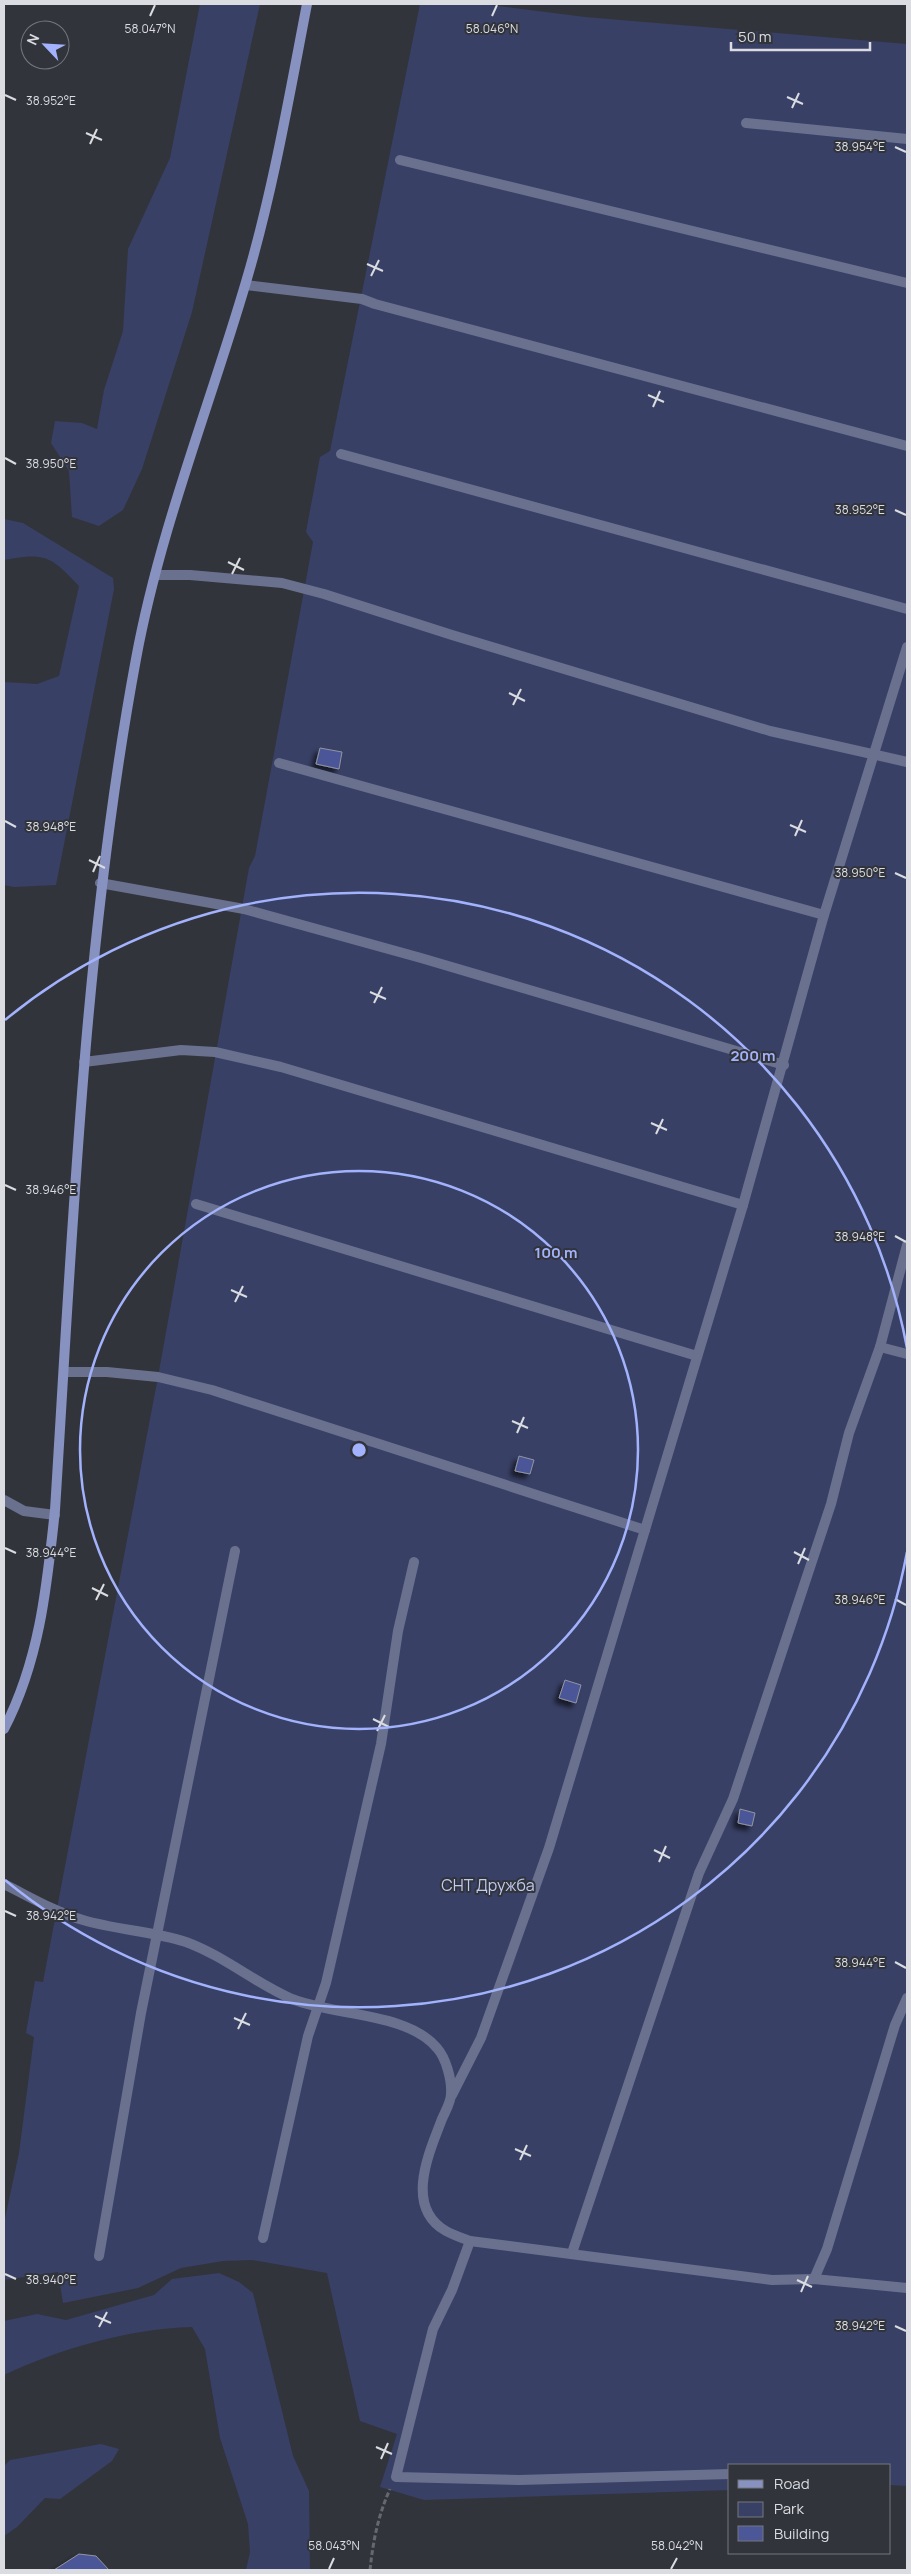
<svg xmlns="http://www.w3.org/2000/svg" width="911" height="2574" viewBox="0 0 911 2574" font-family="Manrope,sans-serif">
<defs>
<filter id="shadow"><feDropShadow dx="-4.5" dy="4.5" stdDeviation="2.5" flood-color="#0009"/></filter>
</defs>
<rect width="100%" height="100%" fill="#32343c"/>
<!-- green -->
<g fill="#384065">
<path d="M200,4H260L192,312L142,469L123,510L99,526L72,517L69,471L51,443L55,421L82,423L97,429L104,390L123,331L128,249L170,158Z"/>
<path d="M420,4H483L585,17L907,44V2486L890,2485V2465H730V2490L424,2500L380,2487L397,2434L360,2421L327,2273L252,2260L223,2261L181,2268L138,2288L63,2303L58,2272L4,2280V2223L19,2153L34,2037L26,2033L35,1981L43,1982L158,1377L249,868L255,856L313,542L306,532L320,457L330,451Z"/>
<path d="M4,519L23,523L113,578L114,589L56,885L14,887L4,885V682L37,684L59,676L79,586C51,556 45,552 4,560Z"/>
<path d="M219,2273L239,2282L253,2293L293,2456L309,2491L310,2570H246L250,2552L248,2524L220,2438L205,2349L192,2327C129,2329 61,2348 4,2375V2321L37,2314L66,2320L154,2295L172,2279Z"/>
<path d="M101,2444L119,2449L112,2461L60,2499L45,2498L17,2527L4,2536V2466L10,2460Z"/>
</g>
<!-- building -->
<g fill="#4c5798" stroke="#92959e" filter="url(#shadow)">
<path d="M320,748L342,752L339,769L316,764Z"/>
<path d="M519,1456L534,1460L530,1474L515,1471Z"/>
<path d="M565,1680L581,1685L576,1703L559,1698Z"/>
<path d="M740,1809L755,1813L752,1826L738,1823Z"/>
<path d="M79,2554L96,2556L109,2570H54Z"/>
</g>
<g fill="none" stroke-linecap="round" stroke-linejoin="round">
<!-- path -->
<path stroke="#66686f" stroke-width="3" stroke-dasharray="5 2.5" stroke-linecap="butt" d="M370,2570C373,2541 378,2516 390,2489"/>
<!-- lane -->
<g stroke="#6a718f" stroke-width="10">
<path d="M746,123L907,139"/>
<path d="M400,160L907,283"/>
<path d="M246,285L362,299L375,304L907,446"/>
<path d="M341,454L907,609"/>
<path d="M279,763L824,915"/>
<path d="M100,883L244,909L421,958L784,1065"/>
<path d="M84,1062L181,1050L215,1052L281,1067L743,1205"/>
<path d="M196,1204L697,1356"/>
<path d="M880,1347L907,1354"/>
<path d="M64,1372H107L158,1377L212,1390L645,1530"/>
<path d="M263,2238L308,2036L326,1983L381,1744L398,1631L414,1562"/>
<path d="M470,2241L452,2290L433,2329L396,2477L519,2480L730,2474"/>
<path d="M572,2253L699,1873L733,1799L831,1504L849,1433L880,1347L907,1245"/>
<path d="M99,2256L141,2013L235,1551"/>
<path d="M814,2279L827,2249L895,2025L907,1998"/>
</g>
<!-- street -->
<g stroke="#6a718f" stroke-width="10">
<path d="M155,575H190L282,583L324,594L452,635L770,731L907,762"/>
<path d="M4,1500L24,1511L55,1515"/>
<path d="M4,1884C30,1897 55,1912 83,1920C116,1930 153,1931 186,1942C224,1956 255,1983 292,1999C334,2016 407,2012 437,2048C446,2058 452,2080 451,2094C451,2102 445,2112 442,2119C429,2153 404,2207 446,2231C453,2235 462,2238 470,2241L772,2280L814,2279L907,2288"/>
<path d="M452,2095L481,2038L549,1848L743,1205L824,915L907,647"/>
</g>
<!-- secondary -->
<path stroke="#8792c1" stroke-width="10" d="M4,1729C40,1660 47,1585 55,1510C73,1225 84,939 136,659C160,529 209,408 246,282C273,191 289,97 307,4"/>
</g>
<!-- ticks -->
<path fill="none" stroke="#dadce1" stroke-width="2" d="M150,16L155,5M492,16L497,5M5,95L16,100M787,97L803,104M792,108L799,93M86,133L102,140M90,144L97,129M895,147L906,152M367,264L383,271M371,276L379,260M648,395L664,402M653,407L660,391M5,458L16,464M895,510L906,515M228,562L244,570M232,574L240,558M509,693L525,701M513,705L521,689M5,821L16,827M790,825L806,832M795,836L802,820M89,860L105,868M93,872L100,856M895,873L906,878M370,992L386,999M374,1003L382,987M651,1123L667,1130M656,1134L663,1119M5,1185L16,1190M895,1236L906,1242M231,1290L247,1297M235,1302L243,1286M512,1421L528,1428M517,1433L524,1417M5,1548L16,1553M794,1552L809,1560M798,1564L805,1548M92,1588L108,1596M895,1599L906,1605M96,1600L104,1584M373,1719L389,1727M377,1731L385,1715M654,1850L670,1858M659,1862L666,1846M5,1911L16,1916M895,1962L906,1968M234,2018L250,2025M238,2029L246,2013M515,2149L531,2156M520,2160L527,2145M5,2274L16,2279M797,2280L812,2287M801,2292L808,2276M95,2316L111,2323M895,2326L906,2331M99,2327L107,2312M376,2447L392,2454M381,2459L388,2443M329,2569L334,2558M671,2569L677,2558"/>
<!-- distance rings -->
<g fill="none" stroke="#a3b2fd" stroke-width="2.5">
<circle cx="359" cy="1450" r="279"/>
<path d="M907 1552A557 557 0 0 1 5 1880M5 1020A557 557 0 0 1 907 1348"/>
</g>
<g text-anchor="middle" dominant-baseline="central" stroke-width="4" stroke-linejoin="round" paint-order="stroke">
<!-- park labels -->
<g font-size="16" fill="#c1caf0" stroke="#32343c">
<text x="488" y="1885">СНТ Дружба</text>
</g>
</g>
<g font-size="12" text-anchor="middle" fill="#dadce1" stroke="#32343c" stroke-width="4" stroke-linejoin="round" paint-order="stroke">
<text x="150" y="33">58.047°N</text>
<text x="492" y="33">58.046°N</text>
<text x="51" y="105">38.952°E</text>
<text x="860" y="151">38.954°E</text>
<text x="51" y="468">38.950°E</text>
<text x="860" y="514">38.952°E</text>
<text x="51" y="831">38.948°E</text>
<text x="860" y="877">38.950°E</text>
<text x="51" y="1194">38.946°E</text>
<text x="860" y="1241">38.948°E</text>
<text x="51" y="1557">38.944°E</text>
<text x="860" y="1604">38.946°E</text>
<text x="51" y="1920">38.942°E</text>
<text x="860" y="1967">38.944°E</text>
<text x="51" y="2284">38.940°E</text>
<text x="860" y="2330">38.942°E</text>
<text x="334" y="2550">58.043°N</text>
<text x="677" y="2550">58.042°N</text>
</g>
<circle cx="359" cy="1450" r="8" fill="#a3b2fd" stroke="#32343c" stroke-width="2.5"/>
<g font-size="15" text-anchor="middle" font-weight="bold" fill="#a3b2fd" stroke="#32343c" stroke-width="4" stroke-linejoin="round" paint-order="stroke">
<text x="753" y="1061">200 m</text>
<text x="556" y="1258">100 m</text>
</g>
<!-- border -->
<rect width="911" height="2574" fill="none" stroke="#dadce1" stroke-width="10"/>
<!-- legend -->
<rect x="728" y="2464" width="162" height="90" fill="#32343c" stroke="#75777e"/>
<rect x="738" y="2480" width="25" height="8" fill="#8792c1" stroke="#75777e"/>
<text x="774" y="2489" font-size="15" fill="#dadce1">Road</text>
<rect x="738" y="2502" width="25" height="15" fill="#384065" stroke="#75777e"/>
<text x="774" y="2514" font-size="15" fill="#dadce1">Park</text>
<rect x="738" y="2526" width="25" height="15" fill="#4c5798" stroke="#75777e"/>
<text x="774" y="2539" font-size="15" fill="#dadce1">Building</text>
<!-- north arrow -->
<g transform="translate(45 45) rotate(295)"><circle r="24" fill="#32343c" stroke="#75777e"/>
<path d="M0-4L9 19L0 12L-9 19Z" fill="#a3b2fd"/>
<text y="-8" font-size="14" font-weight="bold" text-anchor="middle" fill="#dadce1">N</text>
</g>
<!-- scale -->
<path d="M731 42v8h139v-8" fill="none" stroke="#dadce1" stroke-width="2.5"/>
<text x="738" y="42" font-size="15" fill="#dadce1" stroke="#32343c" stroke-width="4" paint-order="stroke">50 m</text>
</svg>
